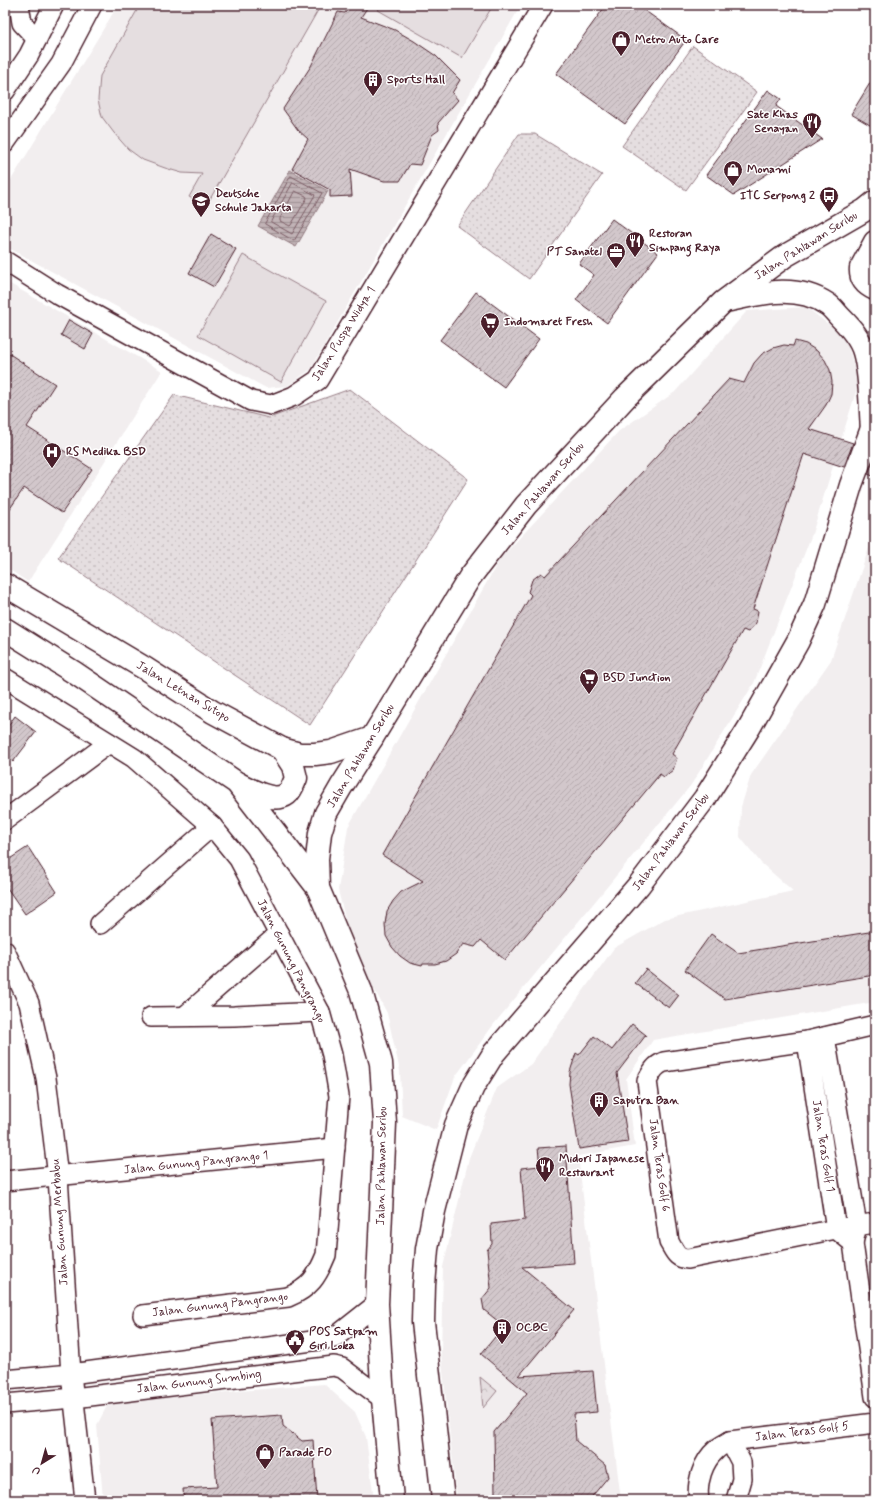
<svg xmlns="http://www.w3.org/2000/svg" width="880" height="1505" viewBox="0 0 880 1505" font-family="Mynerve,sans-serif">
<defs>
<pattern id="grass-dots" width="8" height="8" patternUnits="userSpaceOnUse"><rect width="8" height="8" fill="#e5dee0"/><path d="M2 2h.1M6 6h.1" fill="none" stroke="#c6bec0" stroke-width="1.8" stroke-linecap="round"/></pattern>
<pattern id="forest-crowns" width="20" height="18" patternUnits="userSpaceOnUse"><rect width="20" height="18" fill="#e5dee0"/><path d="M2 6a3 3 0 1 1 6 0M12 15a3 3 0 1 1 6 0" fill="none" stroke="#c6bec0"/></pattern>
<pattern id="water-rules" width="6" height="5" patternUnits="userSpaceOnUse"><rect width="6" height="5" fill="#c1b3b6"/><path d="M0 2.5h6" fill="none" stroke="#9f9194"/></pattern>
<pattern id="building-hatch" width="6" height="6" patternUnits="userSpaceOnUse"><rect width="6" height="6" fill="#d2c7cb"/><path d="M-1 1l2-2M0 6l6-6M5 7l2-2" fill="none" stroke="#b6aaae"/></pattern>
</defs>
<rect width="100%" height="100%" fill="#fff"/>
<filter id="ink" filterUnits="userSpaceOnUse"><feTurbulence type="fractalNoise" baseFrequency=".025" numOctaves="2"/><feDisplacementMap in="SourceGraphic" scale="8" xChannelSelector="R" yChannelSelector="G"/><feConvolveMatrix kernelMatrix="1 2 1 2 8 2 1 2 1" color-interpolation-filters="sRGB"/></filter>
<g filter="url(#ink)">
<!-- built -->
<g fill="#f2eeef">
<path d="M118,5H521L310,370L287,386L266,388L5,246V190Z"/>
<path d="M5,281L162,371L28,582L5,567Z"/>
<path d="M806,307L845,337L859,382L812,534L754,683L691,785L494,1024L455,1077L436,1130L402,1116L400,1071L387,1013L353,950L338,890L348,827L500,559L619,431L675,392L747,311Z"/>
<path d="M875,530V1002L653,1040L626,1079L635,1146L578,1156L621,1500H457L441,1354L443,1267L469,1158L497,1088L531,1064L614,948L665,919L793,891L761,863L740,837L741,807L751,775L831,660Z"/>
<path d="M324,1384L355,1412L366,1437L374,1500H103L97,1425L109,1402Z"/>
</g>
<!-- grass -->
<g fill="url(#grass-dots)" stroke="#987e86">
<path d="M693,46L757,92L686,190L622,146Z"/>
<path d="M519,134H535L602,175L529,279L457,226Z"/>
<path d="M350,389L468,479L310,725L58,558L174,395L269,418Z"/>
</g>
<!-- forest -->
<path fill="url(#forest-crowns)" stroke="#987e86" d="M480,1377L497,1391L483,1408Z"/>
<!-- garden -->
<g fill="#e5dee0" stroke="#987e86">
<path d="M140,5H321L206,206L189,197L202,174L182,173L165,168L143,160L128,149L114,133L102,117L98,100L100,76Z"/>
<path d="M380,5H493L462,58L378,10Z"/>
<path d="M243,255L326,301L281,382L198,335Z"/>
</g>
<!-- water -->
<path fill="url(#water-rules)" stroke="#91787e" d="M290,170L328,191L296,247L258,226Z"/>
<g fill="none" stroke-linecap="round" stroke-linejoin="round">
<!-- shore -->
<g stroke="#7a5a63" stroke-width="1">
<path d="M291,176L322,193L294,241L265,224Z"/>
<path d="M293,183L315,195L292,234L271,222Z"/>
<path d="M295,191L306,196L307,198L291,225L290,226L280,221V219Z"/>
</g>
</g>
<!-- building -->
<g fill="url(#building-hatch)" stroke="#4a1f2b">
<path d="M350,5H369L361,17L395,30L414,41L436,56L460,80L452,93L458,100L438,123L439,130L432,135L420,165L410,164L400,181H384L350,169L352,196L330,197V190L292,169L308,139L298,130L283,109L311,66L338,12L345,13Z"/>
<path d="M606,5H637L686,40L625,124L556,74Z"/>
<path d="M875,75V128L851,114Z"/>
<path d="M768,90L781,99L776,106L822,139L734,195L706,175Z"/>
<path d="M612,219L658,253L607,323L576,300L594,275L579,264Z"/>
<path d="M211,234L236,249L214,287L189,273Z"/>
<path d="M476,292L539,339L504,387L440,340Z"/>
<path d="M69,320L93,334L85,349L61,335Z"/>
<path d="M795,341L806,344L817,351L825,360L830,370L832,382L831,394L826,405L809,429L853,443L844,467L804,454L753,609L758,611L756,623L748,632L743,630L672,754L677,758L673,770L664,777L660,774L505,960L481,940L475,947L463,944L456,954L446,961L435,964H423L422,966L410,963L400,956L392,947L386,936L385,924L387,911L393,901L401,892L423,881L382,855L531,595L528,592L532,580L541,573L545,576L729,379L744,383L754,363L762,354L773,348L784,345L793,346Z"/>
<path d="M5,351L55,384L27,427L92,469L62,513L24,488L5,516Z"/>
<path d="M875,456V477L868,474Z"/>
<path d="M15,716L36,732L13,762L5,755V730Z"/>
<path d="M28,847L57,892L25,914L5,885V862Z"/>
<path d="M875,931V975L725,999L685,970L711,934L738,953Z"/>
<path d="M646,969L679,995L669,1008L635,983Z"/>
<path d="M632,1024L646,1035L617,1073L628,1142L579,1149L569,1084L570,1072L576,1053L579,1055L594,1036L612,1050Z"/>
<path d="M566,1146L574,1263L522,1267L574,1310L519,1376L593,1371L597,1412L574,1414L576,1441L605,1465L608,1477L589,1500H503L495,1494L494,1432L527,1393L481,1354L504,1326L484,1310L482,1299L491,1288L487,1250L492,1244L491,1224L525,1220L521,1168L540,1166L538,1148Z"/>
<path d="M282,1415L283,1426L302,1441L313,1440L317,1500H184L183,1489L217,1487L212,1420Z"/>
</g>
<g fill="none" stroke-linecap="round" stroke-linejoin="round">
<defs>
<g id="street">
<path d="M19,5L22,23L37,39"/>
<path d="M5,91L29,55L54,5"/>
<path d="M5,143L61,64L92,5"/>
<path d="M5,261L57,294L251,401L271,405L294,396L318,380L543,5"/>
<path d="M5,678L134,758L212,826L239,859L320,1012L332,1055L339,1096L326,1255C317,1277 310,1288 288,1297L143,1315"/>
<path d="M5,820L109,743"/>
<path d="M100,924L212,826"/>
<path d="M5,951L29,1003L46,1078L58,1177L71,1374L85,1500"/>
<path d="M185,1016L279,934"/>
<path d="M151,1017L234,1016L320,1012"/>
<path d="M875,1025L807,1041L664,1062C654,1066 652,1072 647,1081L669,1242C675,1252 676,1258 688,1259L836,1229L875,1223"/>
<path d="M807,1041L836,1229L853,1243L857,1225L825,1037"/>
<path d="M5,1181L335,1148"/>
<path d="M853,1243L875,1397"/>
<path d="M5,1380L71,1374L334,1338L377,1304"/>
<path d="M5,1404L74,1398L334,1366L342,1368L383,1399"/>
<path d="M730,1441L741,1462L742,1479L736,1500"/>
<path d="M699,1500C696,1483 703,1461 716,1450C720,1446 725,1444 730,1441L875,1423"/>
</g>
<g id="primary">
<path d="M875,242L861,268C860,279 866,285 875,289"/>
<path d="M730,300C762,293 797,284 827,304C832,307 836,313 840,317C850,327 860,338 864,352C871,376 870,404 872,430"/>
<path d="M5,585L146,669L213,712L282,749L300,754H315L331,752L372,738"/>
<path d="M5,629L75,673L237,783L318,888"/>
<path d="M239,784C251,790 274,804 287,794C291,791 294,783 296,778L293,766L282,749"/>
<path d="M392,1500L383,1399L377,1304L385,1123L381,1063L361,991L318,888L317,859L320,833L326,813L341,787L372,738L470,577L526,505L625,398L723,302L785,256L865,210L875,202"/>
<path d="M443,1500L423,1322L424,1285L427,1249L434,1211L456,1125L473,1087L494,1053L639,885L705,798L749,728L798,641L815,604L851,485L875,420"/>
</g>
</defs>
<!-- street casing -->
<use href="#street" stroke="#4a1f2b" stroke-width="22"/>
<!-- primary casing -->
<use href="#primary" stroke="#4a1f2b" stroke-width="25"/>
<!-- street -->
<use href="#street" stroke="#fff" stroke-width="19"/>
<!-- primary -->
<use href="#primary" stroke="#fff" stroke-width="22"/>
</g>
</g>
<!-- icons -->
<defs>
<symbol id="shop-pin" viewBox="-11 -11 22 30"><path d="M0 17L-7.5 6A9.5 9.5 0 1 1 7.5 6Z" fill="#4a1f2b" stroke="#fff"/><path d="M-5-2.5h2.3a2.7 3.5 0 0 1 5.4 0H5L5.5 6h-11ZM-1.5-2.5h3a1.5 2.3 0 0 0-3 0Z" fill="#fff"/></symbol>
<symbol id="building-pin" viewBox="-11 -11 22 30"><path d="M0 17L-7.5 6A9.5 9.5 0 1 1 7.5 6Z" fill="#4a1f2b" stroke="#fff"/><path d="M-4-6H4V6H1V3H-1V6H-4ZM-2.5-4.3h1.7v1.8h-1.7ZM.8-4.3h1.7v1.8H.8ZM-2.5-1h1.7V.8h-1.7ZM.8-1h1.7V.8H.8Z" fill="#fff"/></symbol>
<symbol id="restaurant-pin" viewBox="-11 -11 22 30"><path d="M0 17L-7.5 6A9.5 9.5 0 1 1 7.5 6Z" fill="#4a1f2b" stroke="#fff"/><path d="M-5-6h1v4h1v-4h1v4h1v-4h1v5L-1.5 .5V6h-2V.5L-5-1ZM5-6V6H3V1.5H1.5Q1.5-4 5-6Z" fill="#fff"/></symbol>
<symbol id="bus-pin" viewBox="-11 -11 22 30"><path d="M0 17L-7.5 6A9.5 9.5 0 1 1 7.5 6Z" fill="#4a1f2b" stroke="#fff"/><path d="M-5-6H5V4H4V6H2V4H-2V6H-4V4H-5ZM-3.5-4V0h7V-4ZM-3.5 1.2v1.5H-2V1.2ZM2 1.2v1.5H3.5V1.2Z" fill="#fff"/></symbol>
<symbol id="school-pin" viewBox="-11 -11 22 30"><path d="M0 17L-7.5 6A9.5 9.5 0 1 1 7.5 6Z" fill="#4a1f2b" stroke="#fff"/><path d="M0-5L7-2L0 1L-7-2ZM-4 1L0 2.5L4 1V4Q0 6-4 4Z" fill="#fff"/></symbol>
<symbol id="office-pin" viewBox="-11 -11 22 30"><path d="M0 17L-7.5 6A9.5 9.5 0 1 1 7.5 6Z" fill="#4a1f2b" stroke="#fff"/><path d="M-6-3h4V-5.5h4V-3h4V5H-6ZM-1-4.5V-3h2v-1.5ZM-6 0V1H6V0Z" fill="#fff"/></symbol>
<symbol id="supermarket-pin" viewBox="-11 -11 22 30"><path d="M0 17L-7.5 6A9.5 9.5 0 1 1 7.5 6Z" fill="#4a1f2b" stroke="#fff"/><path d="M-6-5.5h2.5l.6 2H6L4.5 2H-2.5L-4.4-4H-6ZM-1.5 3.2a1.3 1.3 0 1 0 .1 0ZM3 3.2a1.3 1.3 0 1 0 .1 0Z" fill="#fff"/></symbol>
<symbol id="hospital-pin" viewBox="-11 -11 22 30"><path d="M0 17L-7.5 6A9.5 9.5 0 1 1 7.5 6Z" fill="#4a1f2b" stroke="#fff"/><path d="M-5-5h3v3.5h4V-5h3V5h-3V1.5h-4V5h-3Z" fill="#fff"/></symbol>
<symbol id="civic-pin" viewBox="-11 -11 22 30"><path d="M0 17L-7.5 6A9.5 9.5 0 1 1 7.5 6Z" fill="#4a1f2b" stroke="#fff"/><path d="M-.6-6.5H3V-4.5H.6V-3L4-1V1h2V6H-6V1h2V-1L-.6-3ZM-1.2 2.5V6h2.4V2.5Z" fill="#fff"/></symbol>
</defs>
<g fill-rule="evenodd">
<use href="#shop-pin" x="610" y="29" width="22" height="30"/>
<use href="#building-pin" x="362" y="69" width="22" height="30"/>
<use href="#restaurant-pin" x="801" y="111" width="22" height="30"/>
<use href="#shop-pin" x="722" y="159" width="22" height="30"/>
<use href="#bus-pin" x="818" y="185" width="22" height="30"/>
<use href="#school-pin" x="190" y="190" width="22" height="30"/>
<use href="#restaurant-pin" x="624" y="230" width="22" height="30"/>
<use href="#office-pin" x="605" y="241" width="22" height="30"/>
<use href="#supermarket-pin" x="479" y="311" width="22" height="30"/>
<use href="#hospital-pin" x="41" y="441" width="22" height="30"/>
<use href="#supermarket-pin" x="578" y="667" width="22" height="30"/>
<use href="#building-pin" x="588" y="1090" width="22" height="30"/>
<use href="#restaurant-pin" x="534" y="1155" width="22" height="30"/>
<use href="#building-pin" x="491" y="1317" width="22" height="30"/>
<use href="#civic-pin" x="284" y="1328" width="22" height="30"/>
<use href="#shop-pin" x="254" y="1442" width="22" height="30"/>
</g>
<g text-anchor="middle" dominant-baseline="central" stroke-width="3" stroke-linejoin="round" paint-order="stroke">
<!-- poi labels -->
<g font-size="12" font-weight="bold" fill="#4a1f2b" stroke="#fff" text-anchor="start">
<text x="635" y="40">Metro Auto Care</text>
<text x="387" y="80">Sports Hall</text>
<text x="798" y="115" text-anchor="end">Sate Khas<tspan x="798" dy="14">Senayan</tspan></text>
<text x="747" y="170">Monami</text>
<text x="215" y="194">Deutsche<tspan x="215" dy="14">Schule Jakarta</tspan></text>
<text x="815" y="196" text-anchor="end">ITC Serpong 2</text>
<text x="649" y="234">Restoran<tspan x="649" dy="14">Simpang Raya</tspan></text>
<text x="602" y="252" text-anchor="end">PT Sanatel</text>
<text x="504" y="322">Indomaret Fresh</text>
<text x="66" y="452">RS Medika BSD</text>
<text x="603" y="678">BSD Junction</text>
<text x="613" y="1101">Saputra Ban</text>
<text x="559" y="1159">Midori Japanese<tspan x="559" dy="14">Restaurant</tspan></text>
<text x="516" y="1328">OCBC</text>
<text x="309" y="1332">POS Satpam<tspan x="309" dy="14">Giri Loka</tspan></text>
<text x="279" y="1453">Parade FO</text>
</g>
<!-- street labels -->
<g font-size="12" fill="#4a1f2b" stroke="#fff">
<text transform="translate(806 246) rotate(-32)">Jalan Pahlawan Seribu</text>
<text transform="translate(344 334) rotate(-58)">Jalan Puspa Widya 1</text>
<text transform="translate(543 489) rotate(-49)">Jalan Pahlawan Seribu</text>
<text transform="translate(183 692) rotate(31)">Jalan Letnan Sutopo</text>
<text transform="translate(361 756) rotate(-59)">Jalan Pahlawan Seribu</text>
<text transform="translate(671 842) rotate(-53)">Jalan Pahlawan Seribu</text>
<text transform="translate(291 961) rotate(63)">Jalan Gunung Pangrango</text>
<text transform="translate(823 1146) rotate(81)">Jalan Teras Golf 1</text>
<text transform="translate(196 1163) rotate(-6)">Jalan Gunung Pangrango 1</text>
<text transform="translate(659 1165) rotate(82)">Jalan Teras Golf 6</text>
<text transform="translate(382 1166) rotate(-89)">Jalan Pahlawan Seribu</text>
<text transform="translate(60 1222) rotate(-94)">Jalan Gunung Merbabu</text>
<text transform="translate(220 1305) rotate(-7)">Jalan Gunung Pangrango</text>
<text transform="translate(199 1382) rotate(-7)">Jalan Gunung Sumbing</text>
<text transform="translate(802 1432) rotate(-7)">Jalan Teras Golf 5</text>
</g>
</g>
<!-- margin -->
<rect width="880" height="1505" fill="none" stroke="#fff" stroke-width="20"/>
<rect x="10" y="10" width="860" height="1485" fill="none" stroke="#4a1f2b" stroke-width="1.5" filter="url(#ink)"/>
<!-- north arrow -->
<g transform="translate(42 1463) rotate(217)" stroke="#ffffff" stroke-width="3" paint-order="stroke">
<path d="M0-3L7 15L0 10L-7 15Z" fill="#4a1f2b"/>
<text y="-6" font-size="11" font-weight="bold" text-anchor="middle" fill="#4a1f2b">U</text>
</g>
</svg>
